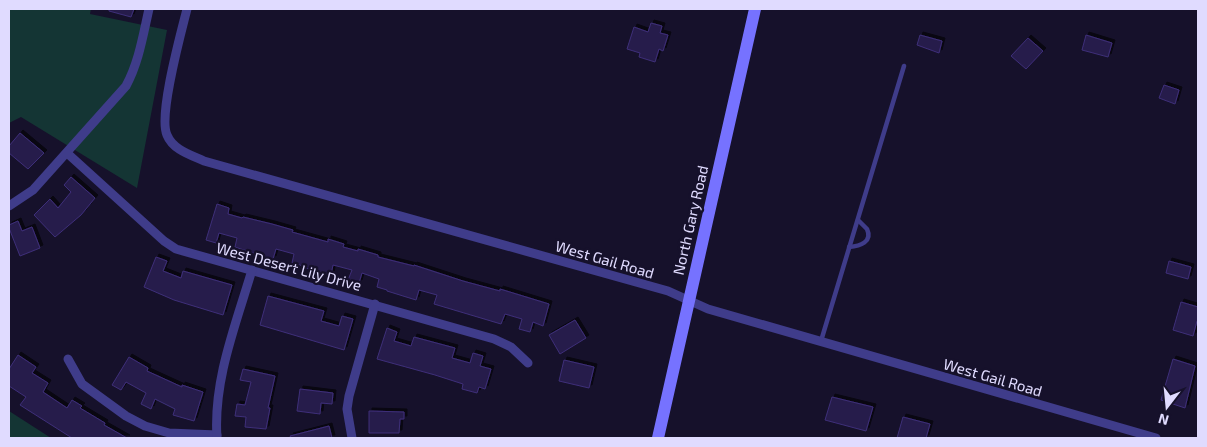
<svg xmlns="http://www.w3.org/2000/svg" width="1207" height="447" viewBox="0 0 1207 447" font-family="'Exo 2',sans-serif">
<defs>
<filter id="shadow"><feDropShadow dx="3" dy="-3" stdDeviation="0" flood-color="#0009"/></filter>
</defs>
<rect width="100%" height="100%" fill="#16112b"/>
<!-- green -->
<g fill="#143534">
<path d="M9,9H91L90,14L167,30L137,188L21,117L9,123Z"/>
<path d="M9,411L51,438H9Z"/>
</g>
<!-- building -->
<g fill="#271d4c" stroke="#3e2f79" filter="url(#shadow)">
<path d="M109,9H134L131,17L109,11Z"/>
<path d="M651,23L662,26L660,33L668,35L663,51L659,49L655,62L639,57L640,53L627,49L634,27L648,32Z"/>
<path d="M920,35L942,41L939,53L917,45Z"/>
<path d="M1086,35L1112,43L1108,57L1082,50Z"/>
<path d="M1028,38L1043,51L1026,69L1011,56Z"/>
<path d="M1164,85L1179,90L1175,104L1159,98Z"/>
<path d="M20,133L44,153L28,169L9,153V146Z"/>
<path d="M71,177L95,198L81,215L55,237L34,215L50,199L58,208L71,192L64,185Z"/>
<path d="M217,204L229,208L228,214L242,218L243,217L272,224L293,230L292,232L328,242V239L344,244L343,247L358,251V249L378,255V257L414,266V265L463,281L500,291V289L549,304L543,326L533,322L530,332L519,329L522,319L505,314L501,324L434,304L437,295L419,290L416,300L387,291V290L377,287L379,279L362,273L359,283L348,280L352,270L333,265L331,275L302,267L303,266L292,263L294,254L276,249L273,259L244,250L235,247L237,238L219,233L216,243L206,240Z"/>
<path d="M18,221L22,231L32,227L40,248L20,256L9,228V225Z"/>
<path d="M156,257L167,261L163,271L181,278L183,271L232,285L223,315L174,300L144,287Z"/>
<path d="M1169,261L1191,267L1188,279L1166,273Z"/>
<path d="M268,296L324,311L321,321L339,326L342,316L353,319L344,350L260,325Z"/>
<path d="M1181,302L1198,307V321H1197L1193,336L1173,330Z"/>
<path d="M575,320L586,338L560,354L549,335Z"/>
<path d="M387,328L397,332L394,341L411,346L414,337L455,348L452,358L470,363L473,353L483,356L480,366L491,369L485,389L479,387L477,393L462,389L463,384L435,375L377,359Z"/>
<path d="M18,355L36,367L32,373L48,383L43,392L67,408L72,400L82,406L80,408L105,423L104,425L127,438H72L20,405L26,397L9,386V369Z"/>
<path d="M129,357L148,368L147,371L182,387V385L203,392L194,421L173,415L175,409L155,399L151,409L141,404L146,393L126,382L121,390L112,385Z"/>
<path d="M1173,359L1195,366L1185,408L1161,400Z"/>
<path d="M564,360L594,367L589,388L559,381Z"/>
<path d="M243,369L275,376L268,408H270L266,429L245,427L246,417L235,416L237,404L245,405L251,382L240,380Z"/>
<path d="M300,389L333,393L332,404L321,403L320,414L297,411Z"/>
<path d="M832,397L873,407L866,431L825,420Z"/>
<path d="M369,411L404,412V419H400L399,433H369Z"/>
<path d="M903,417L930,424L926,438H897Z"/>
<path d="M329,426L332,438H291L290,436Z"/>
</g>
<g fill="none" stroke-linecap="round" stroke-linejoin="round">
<!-- lane -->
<g stroke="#3f3c8a" stroke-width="4.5">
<path d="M849,247C860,246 873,242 867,229L858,220"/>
<path d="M821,341L904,66"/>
</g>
<!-- street -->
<g stroke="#3f3c8a" stroke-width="9">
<path d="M187,9C181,33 158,116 167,135C173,150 191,155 204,161L668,291L708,309L1156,438"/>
<path d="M67,153L164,241L176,249L494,339L511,347L528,363"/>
<path d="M9,206L33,190L126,86C139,62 143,35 149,9"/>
<path d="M68,359L82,384L126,416L145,426L169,433L217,435"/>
<path d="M217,438C213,380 236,324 252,270"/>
<path d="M352,438L347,409L349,396L375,304"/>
</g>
<!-- secondary -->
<path stroke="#7672ff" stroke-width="12" d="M658,438L755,9"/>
</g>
<g text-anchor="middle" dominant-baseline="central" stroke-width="5" stroke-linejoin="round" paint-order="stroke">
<!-- street labels -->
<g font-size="15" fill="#e0dbff" stroke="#16112b">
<text transform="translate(690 220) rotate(-77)">North Gary Road</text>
<text transform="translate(605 259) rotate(16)">West Gail Road</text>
<text transform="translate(289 266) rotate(15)">West Desert Lily Drive</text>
<text transform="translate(993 377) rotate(16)">West Gail Road</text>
</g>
</g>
<!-- border -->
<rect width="1207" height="447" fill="none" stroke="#e0dbff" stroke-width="20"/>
<!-- north arrow -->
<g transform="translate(1167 407) rotate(196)" stroke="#16112b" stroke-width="4" paint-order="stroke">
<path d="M0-4L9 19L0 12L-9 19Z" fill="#e0dbff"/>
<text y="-8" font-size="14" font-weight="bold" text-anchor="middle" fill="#e0dbff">N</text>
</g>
</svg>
